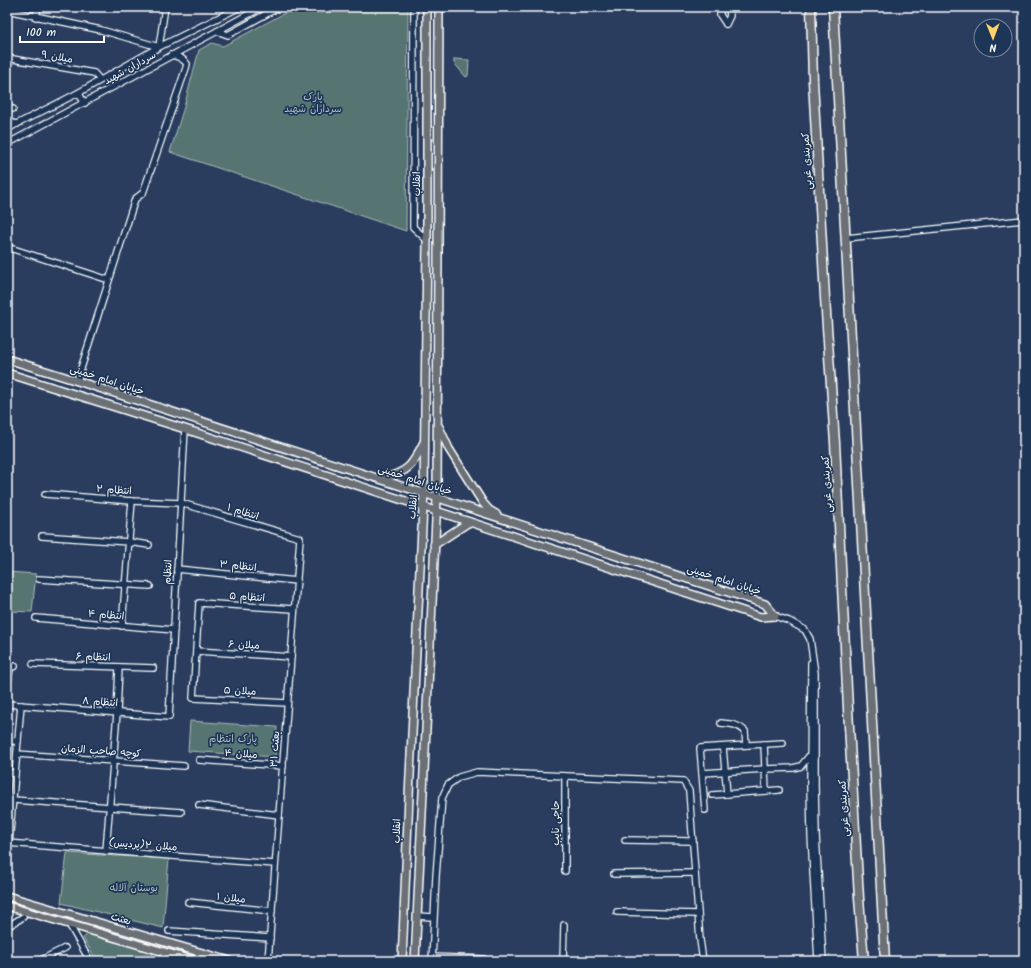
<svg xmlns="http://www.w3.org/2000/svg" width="1031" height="968" viewBox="0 0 1031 968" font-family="Kalam,'Playpen Sans Arabic',sans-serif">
<rect width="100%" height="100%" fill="#2a3d5f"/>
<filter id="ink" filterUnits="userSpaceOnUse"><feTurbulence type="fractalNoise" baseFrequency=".025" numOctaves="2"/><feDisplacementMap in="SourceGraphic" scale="8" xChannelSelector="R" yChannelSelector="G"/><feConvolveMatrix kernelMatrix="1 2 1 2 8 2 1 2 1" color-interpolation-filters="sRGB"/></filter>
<g filter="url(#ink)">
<!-- green -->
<g fill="#577472" stroke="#abbab8">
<path d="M296,7H408L406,231L170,152L184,107L199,50L212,43L223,46Z"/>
<path d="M454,59L469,60L468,76L466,77L465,76L454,63Z"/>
<path d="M7,572L36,574L32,612L7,611Z"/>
<path d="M190,721L277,727L275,757L188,751Z"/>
<path d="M67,853L169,859L163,928L61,903Z"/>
<path d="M88,934L152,953L153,955L143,961H97L83,938Z"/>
</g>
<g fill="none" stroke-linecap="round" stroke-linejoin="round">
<defs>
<g id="minor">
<path d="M414,7L413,227L427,240"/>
<path d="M720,7V15L726,24"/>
<path d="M7,10L101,30L159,47L165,7"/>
<path d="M36,17L38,7"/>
<path d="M726,24L730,16L729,7"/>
<path d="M217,31L228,35L279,7"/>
<path d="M7,58L94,73L100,80"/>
<path d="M78,93L85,103"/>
<path d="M7,107L13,109"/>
<path d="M7,122L17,124"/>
<path d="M7,129L78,93L159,47L240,7"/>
<path d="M7,144C92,99 177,52 262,7"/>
<path d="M846,238L1024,220"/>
<path d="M7,247L109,280"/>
<path d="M77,381L135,199L143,193L186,68L187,64C183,58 178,56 171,55"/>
<path d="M45,494L132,501L181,503L300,538L268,961"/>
<path d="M42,536L129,542L149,545"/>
<path d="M177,569L297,581"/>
<path d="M39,579L150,586"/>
<path d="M775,616L789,621L805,630L810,639L815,673V785L816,835L823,961"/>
<path d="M36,618L174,630"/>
<path d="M122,626L132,501"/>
<path d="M196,651L291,657"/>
<path d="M811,663L810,785L811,835L818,961"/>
<path d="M33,664L153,668"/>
<path d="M7,690L10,668L15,666"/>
<path d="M287,703L193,698L199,603L294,609"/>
<path d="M7,704L169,717L185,429"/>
<path d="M721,723C732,724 737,724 745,731L746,745"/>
<path d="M7,741H18"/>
<path d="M764,744L766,791"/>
<path d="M723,747L727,794"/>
<path d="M17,754L184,766"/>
<path d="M199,760L283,766"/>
<path d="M7,773H15"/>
<path d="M702,773L765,769L793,768L801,766L810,755"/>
<path d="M712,795L779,790"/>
<path d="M13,800L181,812"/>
<path d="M199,805L279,815"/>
<path d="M705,810L700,748L783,743"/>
<path d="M625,840L693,841"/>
<path d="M7,843L275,864"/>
<path d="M9,844L21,705"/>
<path d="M106,851L117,713L119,667"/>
<path d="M565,871V776"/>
<path d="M614,874L695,873"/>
<path d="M188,902L272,911"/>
<path d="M617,912L698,914"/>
<path d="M417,916L433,917"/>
<path d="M69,924L90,961"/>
<path d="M7,927L23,917"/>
<path d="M169,931L270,938"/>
<path d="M432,957L483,959"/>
<path d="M39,961L65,948"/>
<path d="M157,961L170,954"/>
<path d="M432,961L436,876L442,798L448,785L459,777L477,772L683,781L689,791L700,940L703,961"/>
<path d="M563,961L564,925"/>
</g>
<g id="major">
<path d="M7,359L65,377L765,604L775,616"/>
<path d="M7,373L185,429L761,617L775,616"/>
<path d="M439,427L449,449L483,503L489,510L496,514"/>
<path d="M382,479C409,472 412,466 424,442"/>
<path d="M434,545L469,522"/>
<path d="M7,896L230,961"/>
<path d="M7,906L195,961"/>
<path d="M402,961L409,796L423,507L424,494L427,240V7"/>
<path d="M415,961L437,498L439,7"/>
</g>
<g id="highway">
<path d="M811,7L813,81L825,298L835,443L848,709L859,898L864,961"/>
<path d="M833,7L885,961"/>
</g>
</defs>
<!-- minor casing -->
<use href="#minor" stroke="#fff" stroke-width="8"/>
<!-- major casing -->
<use href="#major" stroke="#fff" stroke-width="10"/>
<!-- highway casing -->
<use href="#highway" stroke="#fff" stroke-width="11"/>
<!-- minor -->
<use href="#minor" stroke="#1d3557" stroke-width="5.5"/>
<!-- major -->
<use href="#major" stroke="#6a7074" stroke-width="7"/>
<!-- highway -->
<use href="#highway" stroke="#6a7074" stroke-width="8"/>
</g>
</g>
<g text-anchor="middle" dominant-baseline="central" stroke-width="3.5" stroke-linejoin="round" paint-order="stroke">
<!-- street labels -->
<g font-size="10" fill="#fff" stroke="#1d3557">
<text transform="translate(57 57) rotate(10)">میلان ۹</text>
<text transform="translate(130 68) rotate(-29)">سرداران شهید</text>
<text transform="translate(807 161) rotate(-93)">کمربندی غربی</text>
<text transform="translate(417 184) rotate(-90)">انقلاب</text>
<text transform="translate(107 380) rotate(18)">خیابان امام خمینی</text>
<text transform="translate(415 480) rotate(18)">خیابان امام خمینی</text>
<text transform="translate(827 484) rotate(-93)">کمربندی غربی</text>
<text transform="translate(114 490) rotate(4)">انتظام ۲</text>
<text transform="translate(413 507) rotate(-85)">انقلاب</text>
<text transform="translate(243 512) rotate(17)">انتظام ۱</text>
<text transform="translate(238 566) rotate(6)">انتظام ۳</text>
<text transform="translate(168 572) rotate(-87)">انتظام</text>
<text transform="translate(724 580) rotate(18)">خیابان امام خمینی</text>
<text transform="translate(247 597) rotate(4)">انتظام ۵</text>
<text transform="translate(106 615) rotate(5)">انتظام ۴</text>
<text transform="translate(244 645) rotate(3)">میلان ۶</text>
<text transform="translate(93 657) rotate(2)">انتظام ۶</text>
<text transform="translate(240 691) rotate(3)">میلان ۵</text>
<text transform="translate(100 702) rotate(4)">انتظام ۸</text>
<text transform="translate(275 749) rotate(-86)">بعثت ۳۱</text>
<text transform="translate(101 751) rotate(4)">کوچه صاحب الزمان</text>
<text transform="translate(241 754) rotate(4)">میلان ۴</text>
<text transform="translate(844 808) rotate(-93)">کمربندی غربی</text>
<text transform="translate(556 823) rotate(-90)">حاجی نایب</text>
<text transform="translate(397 831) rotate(-88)">انقلاب</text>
<text transform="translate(143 845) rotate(4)">میلان ۲(پردیس)</text>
<text transform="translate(231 898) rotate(6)">میلان ۱</text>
<text transform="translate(121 919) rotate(16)">بعثت</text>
</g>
<!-- park labels -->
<g font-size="10" fill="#b3c0c0" stroke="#1d3557">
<text x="313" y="97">پارک<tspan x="313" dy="12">سرداران شهید</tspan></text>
<text x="233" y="739">پارک انتظام</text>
<text x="134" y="888">بوستان آلاله</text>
</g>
</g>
<!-- margin -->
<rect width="1031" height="968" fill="none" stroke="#1d3557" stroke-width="24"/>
<rect x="12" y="12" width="1007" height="944" fill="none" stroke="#fff" stroke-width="1.5" filter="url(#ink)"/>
<!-- north arrow -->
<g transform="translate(993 38) rotate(179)"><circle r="19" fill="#1d3557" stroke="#77869a"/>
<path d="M0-3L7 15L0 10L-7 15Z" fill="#ffd166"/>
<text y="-6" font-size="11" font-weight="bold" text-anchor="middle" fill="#ffffff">N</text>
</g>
<!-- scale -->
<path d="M20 36v6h84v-6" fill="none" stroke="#ffffff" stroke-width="2"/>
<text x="26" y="36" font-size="12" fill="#ffffff" stroke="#1d3557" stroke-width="3" paint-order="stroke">100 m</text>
</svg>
